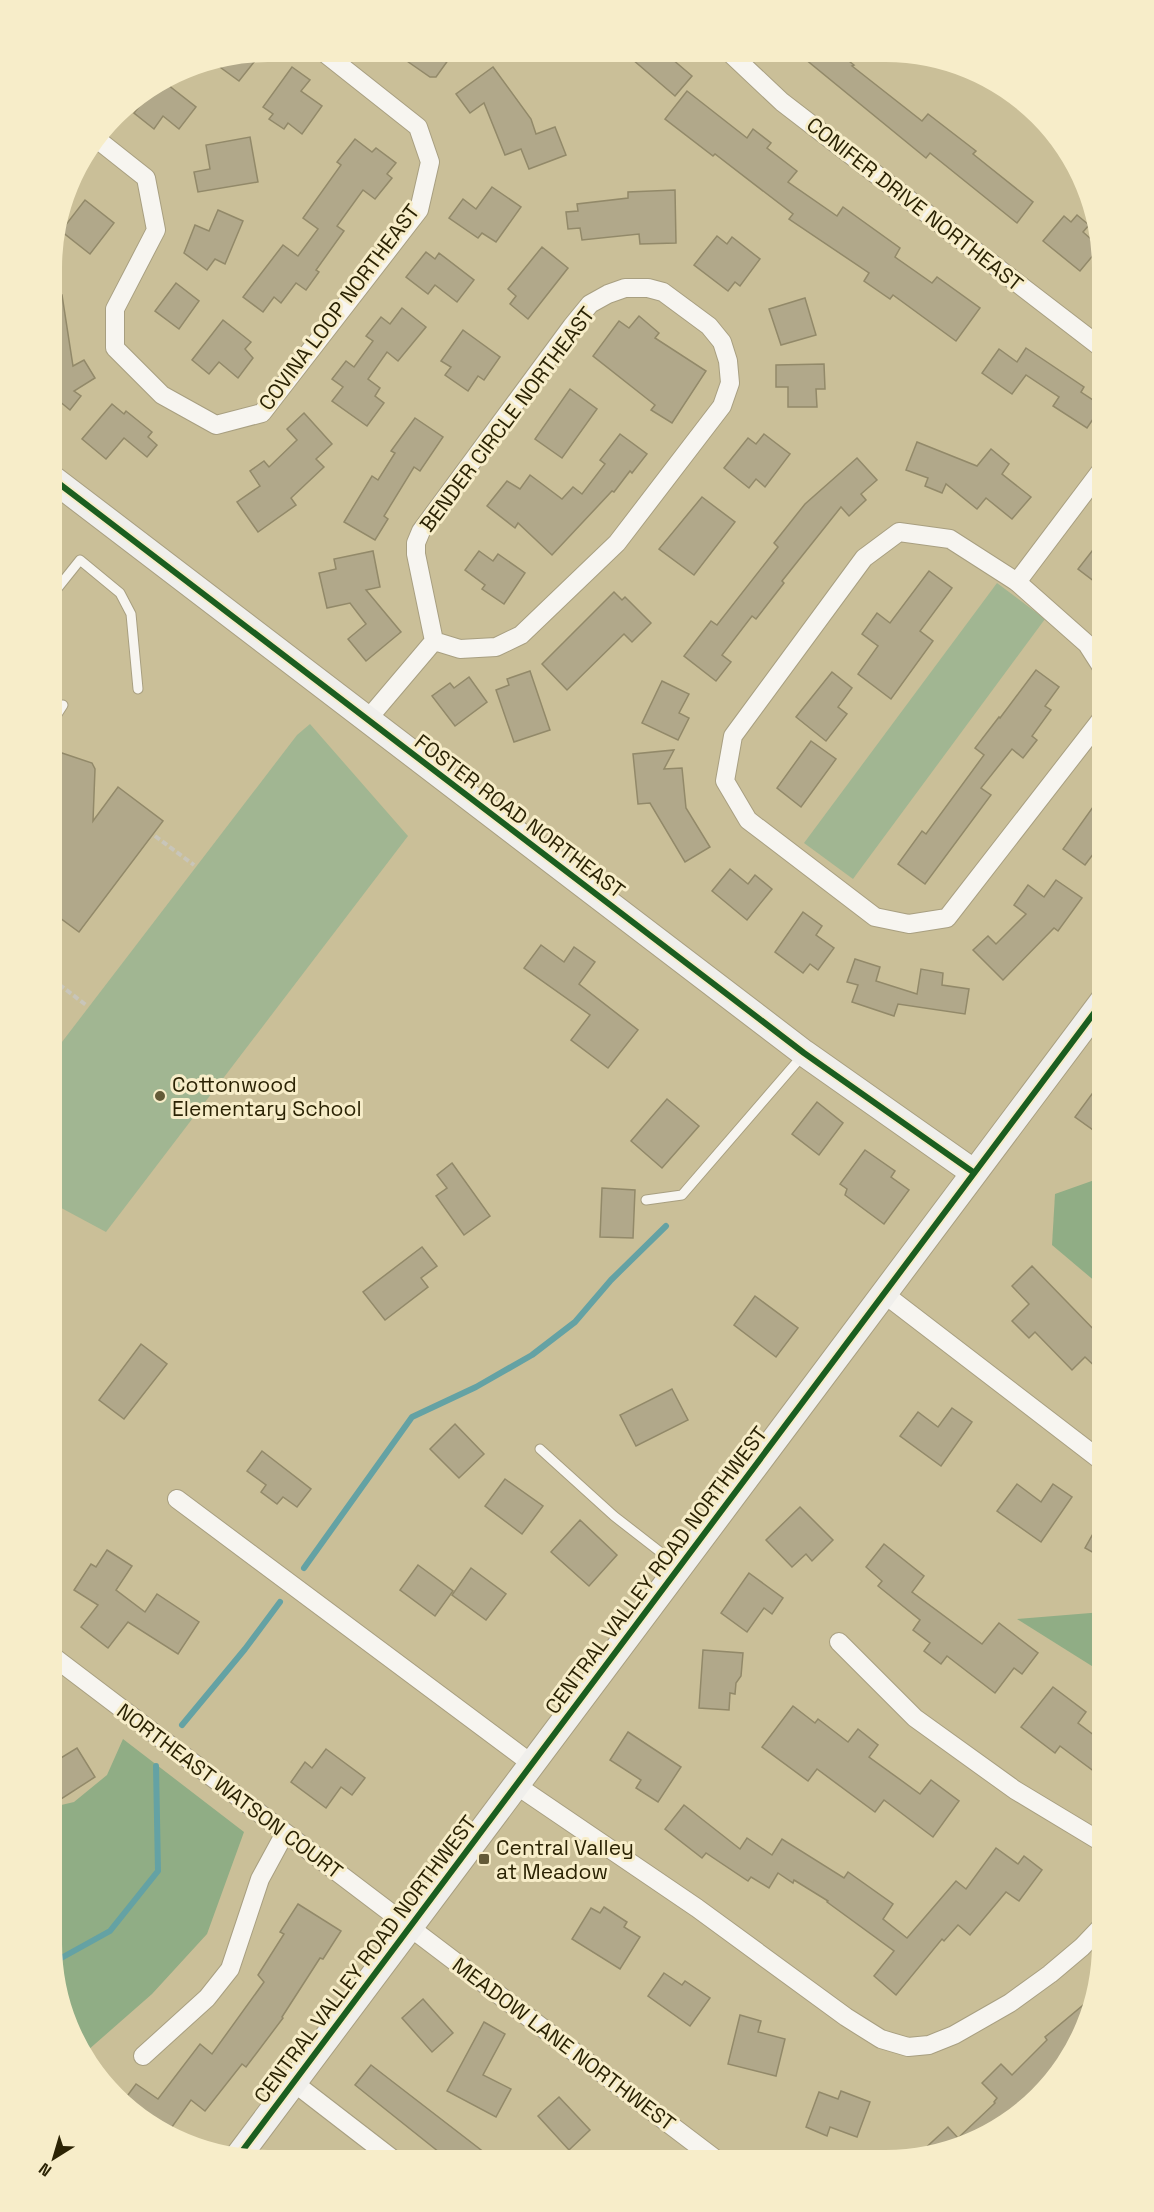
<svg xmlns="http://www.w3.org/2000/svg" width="1154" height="2212" viewBox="0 0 1154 2212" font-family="'Space Grotesk',sans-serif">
<rect width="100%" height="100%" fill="#cabf98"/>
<!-- green -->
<g fill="#a1b692">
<path d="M997,583L1045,619L853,879L804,843Z"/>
<path d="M310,724L408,836L106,1232L52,1203V1055L297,735Z"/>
</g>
<!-- forest -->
<g fill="#90ad85">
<path d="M1103,1177V1288L1052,1245L1055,1194Z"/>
<path d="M1103,1612V1673L1017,1619Z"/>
<path d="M123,1739L244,1832L207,1934L152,1994L87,2051L62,2014L51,1944V1801L57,1806L74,1802L107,1775Z"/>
</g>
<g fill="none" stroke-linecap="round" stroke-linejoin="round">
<!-- stream -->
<g stroke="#64a2a4" stroke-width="6">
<path d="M304,1568L412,1417L476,1387L532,1355L575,1322L611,1280L666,1226"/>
<path d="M182,1725L245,1649L280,1602"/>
<path d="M54,1962L110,1931L158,1871L156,1766"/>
</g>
</g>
<!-- building -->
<g fill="#b1a88a" stroke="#928969" stroke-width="1.5">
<path d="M262,52L239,81L213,62L216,61Z"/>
<path d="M394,52H454L436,77H430Z"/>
<path d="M625,53H665L692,76L675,96Z"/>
<path d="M799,54L841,55L854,65L852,66L922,121L928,114L976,151L973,154L1033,202L1017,223L930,153L926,158Z"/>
<path d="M292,67L310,80L301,91L322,106L302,134L288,123L284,129L269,119L273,114L263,107Z"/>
<path d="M493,67L531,119L536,134L555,127L566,155L529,169L521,149L505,155L484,103L470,113L456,94Z"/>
<path d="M163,81L196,107L179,129L163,116L154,129L134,113L154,87Z"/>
<path d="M687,91L747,138L753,129L771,143L767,148L797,171L788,182L837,216L843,207L900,248L895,257L932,283L937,277L980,308L956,341L893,295L890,299L864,281L869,273L789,219L793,214L715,154L713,156L665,119Z"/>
<path d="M250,137L258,182L198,192L194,172L210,169L206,145Z"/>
<path d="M355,139L372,152L376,148L396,163L387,174L392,178L375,199L363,190L337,226L344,231L316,270L319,272L306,290L296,283L281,303L274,297L263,312L243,297L283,245L298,256L318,229L303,218L341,165L337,162Z"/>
<path d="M492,187L521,207L496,242L482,233L478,238L449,218L463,199L476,209Z"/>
<path d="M675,190L676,243L640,244L639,234L582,240L580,228L568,229L566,212L578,211L577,204L628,198V192Z"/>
<path d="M85,200L114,223L90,254L61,231Z"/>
<path d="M218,210L243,221L225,264L215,259L207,270L184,253L195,225L209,231Z"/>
<path d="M1077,215L1089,225L1083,232L1100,247L1080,271L1043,241L1064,216L1071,222Z"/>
<path d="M717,236L727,244L732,237L760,259L740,286L735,282L728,291L694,265Z"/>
<path d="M542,247L568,268L528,319L510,304L516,296L508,289Z"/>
<path d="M426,252L435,259L439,253L474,280L457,302L435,285L428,294L406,277Z"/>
<path d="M176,283L199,301L179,329L155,311Z"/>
<path d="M53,295H62L73,366L84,360L95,378L74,391L81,396L70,410L53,396Z"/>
<path d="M805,298L816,335L781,345L769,309Z"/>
<path d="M402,308L426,327L398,361L387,352L368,379L380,388L375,396L384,403L367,426L332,401L343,387L332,379L346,361L354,367L373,341L366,336L381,317L390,324Z"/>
<path d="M639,316L659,333L655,338L706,371L672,423L651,410L655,405L593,356L619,321L629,328Z"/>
<path d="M223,320L251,342L245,349L253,358L238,378L219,362L209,374L192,360Z"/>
<path d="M463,330L500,357L484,380L478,376L468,391L445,375L451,367L441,361Z"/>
<path d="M1026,348L1084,387L1081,392L1102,406L1087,428L1053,406L1059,397L1026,375L1012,394L982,373L999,349L1017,362Z"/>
<path d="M824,364L825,389H816L817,407H788V387H776V365Z"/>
<path d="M570,389L597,409L562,458L535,439Z"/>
<path d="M112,404L124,414L126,411L152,432L148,437L157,445L147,457L124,438L106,459L82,439Z"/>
<path d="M304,413L332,444L316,459L324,467L291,498L296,505L258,532L237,502L260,486L250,471L264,461L269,467L297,440L287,429Z"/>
<path d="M415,418L443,437L420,471L414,467L384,516L388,519L375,540L344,522L372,476L378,480L395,453L391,451Z"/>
<path d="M620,434L647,454L632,473L630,471L614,492L612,491L552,555L518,523L515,528L487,506L507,481L520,489L530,475L562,499L573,487L582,494L605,464L600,460Z"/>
<path d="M764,434L790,454L765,487L756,479L749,488L724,468L748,438L756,444Z"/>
<path d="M917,442L977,466L991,449L1009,464L1002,474L1031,497L1012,519L986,498L977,509L946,484L942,493L925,486L928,478L906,470Z"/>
<path d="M857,458L877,480L861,494L866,500L849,516L841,507L782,581L784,583L756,619L752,616L722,655L731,662L716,681L684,656L711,621L717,625L778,547L774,543L805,504Z"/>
<path d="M702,497L735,522L694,575L659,549Z"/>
<path d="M1103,537V588L1078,569Z"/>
<path d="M373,551L380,587L366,590L401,632L366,661L348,639L366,624L350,603L327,608L319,573L336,569L334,559Z"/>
<path d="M479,551L493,561L498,554L525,573L504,604L482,589L485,585L465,570Z"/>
<path d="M929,571L952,588L920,631L933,641L891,699L858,674L878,646L862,634L877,613L890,623Z"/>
<path d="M614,592L622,600L625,597L651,623L632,642L624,634L567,690L542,664Z"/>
<path d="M1036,670L1059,687L1045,706L1051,710L1032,736L1037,740L1023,758L1012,749L981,788L991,795L925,884L898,864L922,831L926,834L984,755L975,748L999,717L1000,718Z"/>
<path d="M530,671L550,730L514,742L496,690L509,685L507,679Z"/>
<path d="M832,672L852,688L838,707L847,714L826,741L796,717Z"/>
<path d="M469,677L487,702L455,726L432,696L450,683L454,688Z"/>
<path d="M662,681L689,694L679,713L689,718L678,740L642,723Z"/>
<path d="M811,741L836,759L801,807L777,788Z"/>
<path d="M674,750L664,769L682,768L686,808L710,847L685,862L650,803L638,804L633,754Z"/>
<path d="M62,753L92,763L95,769L93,821L118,787L163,821L79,932L52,912V767Z"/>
<path d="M1103,793V841L1085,865L1063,849Z"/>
<path d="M730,869L748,884L755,875L772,889L747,920L712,891Z"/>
<path d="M1056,880L1082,898L1058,931L1054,928L1003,980L973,950L988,936L996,944L1026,914L1014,905L1028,885L1044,897Z"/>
<path d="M803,912L822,926L816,935L834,948L818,970L810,964L803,973L775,952Z"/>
<path d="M541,945L564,962L574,947L595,962L579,984L638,1030L608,1068L571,1040L590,1015L524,968Z"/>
<path d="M855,959L880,967L876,981L917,994L921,969L943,973L942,985L969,989L965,1014L898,1004L894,1016L852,1002L858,985L847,982Z"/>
<path d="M1103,1079V1137L1075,1117Z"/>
<path d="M667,1099L699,1126L662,1168L631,1141Z"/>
<path d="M817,1102L843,1123L819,1155L792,1134Z"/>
<path d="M865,1150L895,1171L891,1177L909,1190L884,1224L845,1195L847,1189L840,1184Z"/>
<path d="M452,1163L490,1216L464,1235L436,1196L447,1188L437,1175Z"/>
<path d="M602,1188L635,1190L633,1238L600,1237Z"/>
<path d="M422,1247L437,1266L421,1278L428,1287L385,1320L363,1292Z"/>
<path d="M1032,1266L1103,1339V1374L1085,1357L1072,1370L1035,1332L1029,1338L1012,1321L1029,1304L1012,1286Z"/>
<path d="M755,1296L798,1328L776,1357L734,1325Z"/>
<path d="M141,1344L167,1364L124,1419L99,1400Z"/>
<path d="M672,1389L688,1420L636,1446L620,1415Z"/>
<path d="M952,1408L972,1422L941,1466L900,1436L918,1412L938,1427Z"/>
<path d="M455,1424L484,1454L459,1478L430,1449Z"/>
<path d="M262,1451L311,1489L297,1507L283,1497L277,1504L261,1492L266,1485L247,1471Z"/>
<path d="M505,1479L543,1506L522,1534L485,1506Z"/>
<path d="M1017,1484L1041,1502L1053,1484L1072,1497L1041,1542L997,1511Z"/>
<path d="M800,1507L833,1540L812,1561L806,1554L792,1567L766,1540Z"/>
<path d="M1103,1516V1558L1085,1548Z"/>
<path d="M580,1520L617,1555L589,1586L551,1552Z"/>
<path d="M884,1544L924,1576L912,1592L982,1644L999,1623L1038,1653L1022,1674L1014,1668L995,1693L947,1656L941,1664L924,1651L930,1643L913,1630L920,1620L878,1586L882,1581L866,1567Z"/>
<path d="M107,1550L132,1566L116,1590L145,1612L157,1594L199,1622L178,1654L128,1622L108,1648L81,1627L98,1605L74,1590L91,1564L96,1567Z"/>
<path d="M418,1565L453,1591L435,1616L400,1590Z"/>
<path d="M471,1568L506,1594L486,1620L452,1595Z"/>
<path d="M749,1573L783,1598L772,1614L764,1608L747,1632L721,1613Z"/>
<path d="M703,1650L743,1653L741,1676L736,1683L735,1694L730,1693L729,1710L699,1708Z"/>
<path d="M1053,1687L1086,1712L1078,1723L1103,1742V1778L1060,1746L1055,1753L1021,1727Z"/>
<path d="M793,1706L815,1723L818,1719L848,1742L858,1729L878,1745L869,1757L920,1794L931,1780L959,1801L933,1837L884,1800L875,1812L817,1769L808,1781L762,1747Z"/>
<path d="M628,1732L681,1767L658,1802L636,1788L641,1780L610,1760Z"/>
<path d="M77,1748L95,1777L58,1801L51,1791V1764Z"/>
<path d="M326,1749L365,1778L352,1795L341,1787L326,1808L291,1782L305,1762L312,1768Z"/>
<path d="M684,1805L740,1849L747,1838L772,1855L782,1839L844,1878L848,1872L893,1904L883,1919L907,1938L956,1881L966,1889L996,1848L1018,1864L1024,1856L1042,1870L1019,1901L1006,1892L970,1935L958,1925L944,1941L942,1939L896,1995L874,1976L894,1951L827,1902L828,1901L794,1880L793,1883L778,1873L769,1888L751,1877L748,1881L706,1853L702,1858L665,1829Z"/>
<path d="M298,1904L341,1931L323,1959L320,1958L282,2017L283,2018L246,2067L242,2064L205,2111L191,2100L167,2134L125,2107L122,2103L136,2084L158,2099L200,2044L212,2054L264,1982L258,1975L284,1934L280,1932Z"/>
<path d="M604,1907L627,1922L624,1927L640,1937L620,1969L572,1939L591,1908L600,1913Z"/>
<path d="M664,1973L682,1985L685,1981L710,1998L690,2026L648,1996Z"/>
<path d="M1094,1996L1087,2027L1068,2059L1056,2069L1060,2073L1058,2076L1007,2124L956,2150L917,2156L948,2127L958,2138L995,2103L994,2102L997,2098L982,2083L1001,2064L1012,2075L1047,2040L1045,2037Z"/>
<path d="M423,1999L453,2033L432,2052L402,2018Z"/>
<path d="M740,2015L761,2021L758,2032L785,2039L776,2076L728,2064Z"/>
<path d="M484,2022L505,2034L483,2075L511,2089L496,2117L447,2091Z"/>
<path d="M371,2065L494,2160H449L355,2085Z"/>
<path d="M841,2091L870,2102L857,2137L830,2127L827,2136L806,2127L819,2092L838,2099Z"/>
<path d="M559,2097L590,2130L569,2150L538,2116Z"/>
</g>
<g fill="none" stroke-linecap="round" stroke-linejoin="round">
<defs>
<g id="lane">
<path d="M52,595L80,560L120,593L131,614L138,689"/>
<path d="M52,722L63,705"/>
<path d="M646,1200L682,1195L803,1055"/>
<path d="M540,1449L614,1516L677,1565"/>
</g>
<g id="street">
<path d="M731,54L782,102L1103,349"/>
<path d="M98,140L146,178L156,230L115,309V348L162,395L216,425L262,413L419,210L430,162L418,127L322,51"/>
<path d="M1017,582L1103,468"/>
<path d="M1103,717L947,918L909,924L875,917L748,820L725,781L733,736L864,558L899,532L950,539L1017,582L1087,644L1103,669"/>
<path d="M367,720L434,641L460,649L496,647L521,635L617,543L722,406L730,383L728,361L722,342L709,326L663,292L648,288H625L608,294L590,304L572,326L421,531L416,543V554L434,641"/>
<path d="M883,1293L1103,1462"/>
<path d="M177,1499L532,1764"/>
<path d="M839,1642L915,1718L1015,1790L1103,1843"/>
<path d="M51,1655L718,2161"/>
<path d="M516,1785L697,1908L846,2017L881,2039L908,2047L929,2045L954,2035L1010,2003L1050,1974L1082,1947L1103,1925"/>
<path d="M143,2056L207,1998L230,1969L260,1879L285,1833"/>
<path d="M293,2082L394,2160"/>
</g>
<g id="secondary">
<path d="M53,479L804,1053L973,1172"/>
<path d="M237,2158L1103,1001"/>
</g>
</defs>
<!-- lane casing -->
<use href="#lane" stroke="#a89f80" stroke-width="11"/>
<!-- street casing -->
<use href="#street" stroke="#a89f80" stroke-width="20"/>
<!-- secondary casing -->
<use href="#secondary" stroke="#a89f80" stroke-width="28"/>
<!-- path -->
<g stroke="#c8c5b9" stroke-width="4" stroke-dasharray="6 3" stroke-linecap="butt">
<path d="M155,836L194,865"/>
<path d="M52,979L86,1005"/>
</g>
<!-- lane -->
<use href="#lane" stroke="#f7f5f0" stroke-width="9"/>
<!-- street -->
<use href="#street" stroke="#f7f5f0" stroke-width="18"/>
<!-- secondary -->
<use href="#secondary" stroke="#f0efec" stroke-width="26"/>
<defs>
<g id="cycleway">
<path d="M53,479L804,1053L973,1172"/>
<path d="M237,2158L1103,1001"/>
</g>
</defs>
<!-- cycleway casing -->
<use href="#cycleway" stroke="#f7edc9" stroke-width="10"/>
<!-- cycleway -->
<use href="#cycleway" stroke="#1b5e20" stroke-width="6"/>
</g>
<!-- markers -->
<g fill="#635a38" stroke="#f7edc9" stroke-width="2">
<circle cx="160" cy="1096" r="6"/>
<rect x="478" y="1853" width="12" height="12" rx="3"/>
</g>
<g text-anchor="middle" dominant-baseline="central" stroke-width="6" stroke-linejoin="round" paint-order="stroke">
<!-- street labels -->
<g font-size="21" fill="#2b2304" stroke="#f7edc9">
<text transform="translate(915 204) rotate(38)">CONIFER DRIVE NORTHEAST</text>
<text transform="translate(339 307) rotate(-53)">COVINA LOOP NORTHEAST</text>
<text transform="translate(507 419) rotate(-53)">BENDER CIRCLE NORTHEAST</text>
<text transform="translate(520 816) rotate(37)">FOSTER ROAD NORTHEAST</text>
<text transform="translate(656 1570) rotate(-53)">CENTRAL VALLEY ROAD NORTHWEST</text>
<text transform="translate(230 1791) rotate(37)">NORTHEAST WATSON COURT</text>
<text transform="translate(365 1959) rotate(-53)">CENTRAL VALLEY ROAD NORTHWEST</text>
<text transform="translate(564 2044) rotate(37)">MEADOW LANE NORTHWEST</text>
</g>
<!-- poi labels -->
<g font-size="21" fill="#2b2304" stroke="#f7edc9" text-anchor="start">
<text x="172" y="1084">Cottonwood<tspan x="172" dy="24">Elementary School</tspan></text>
<text x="496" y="1847">Central Valley<tspan x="496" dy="24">at Meadow</tspan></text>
</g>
</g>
<!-- crop -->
<path d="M0 0H1154V2212H0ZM268 62H886A206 206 0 0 1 1092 268V1944A206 206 0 0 1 886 2150H268A206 206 0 0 1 62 1944V268A206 206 0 0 1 268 62Z" fill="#f7edc9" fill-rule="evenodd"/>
<!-- north arrow -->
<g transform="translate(54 2158) rotate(217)" stroke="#f7edc9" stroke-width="4.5" paint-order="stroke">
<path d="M0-4.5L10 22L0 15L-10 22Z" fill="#2b2304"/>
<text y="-9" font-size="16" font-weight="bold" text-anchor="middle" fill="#2b2304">N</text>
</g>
</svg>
